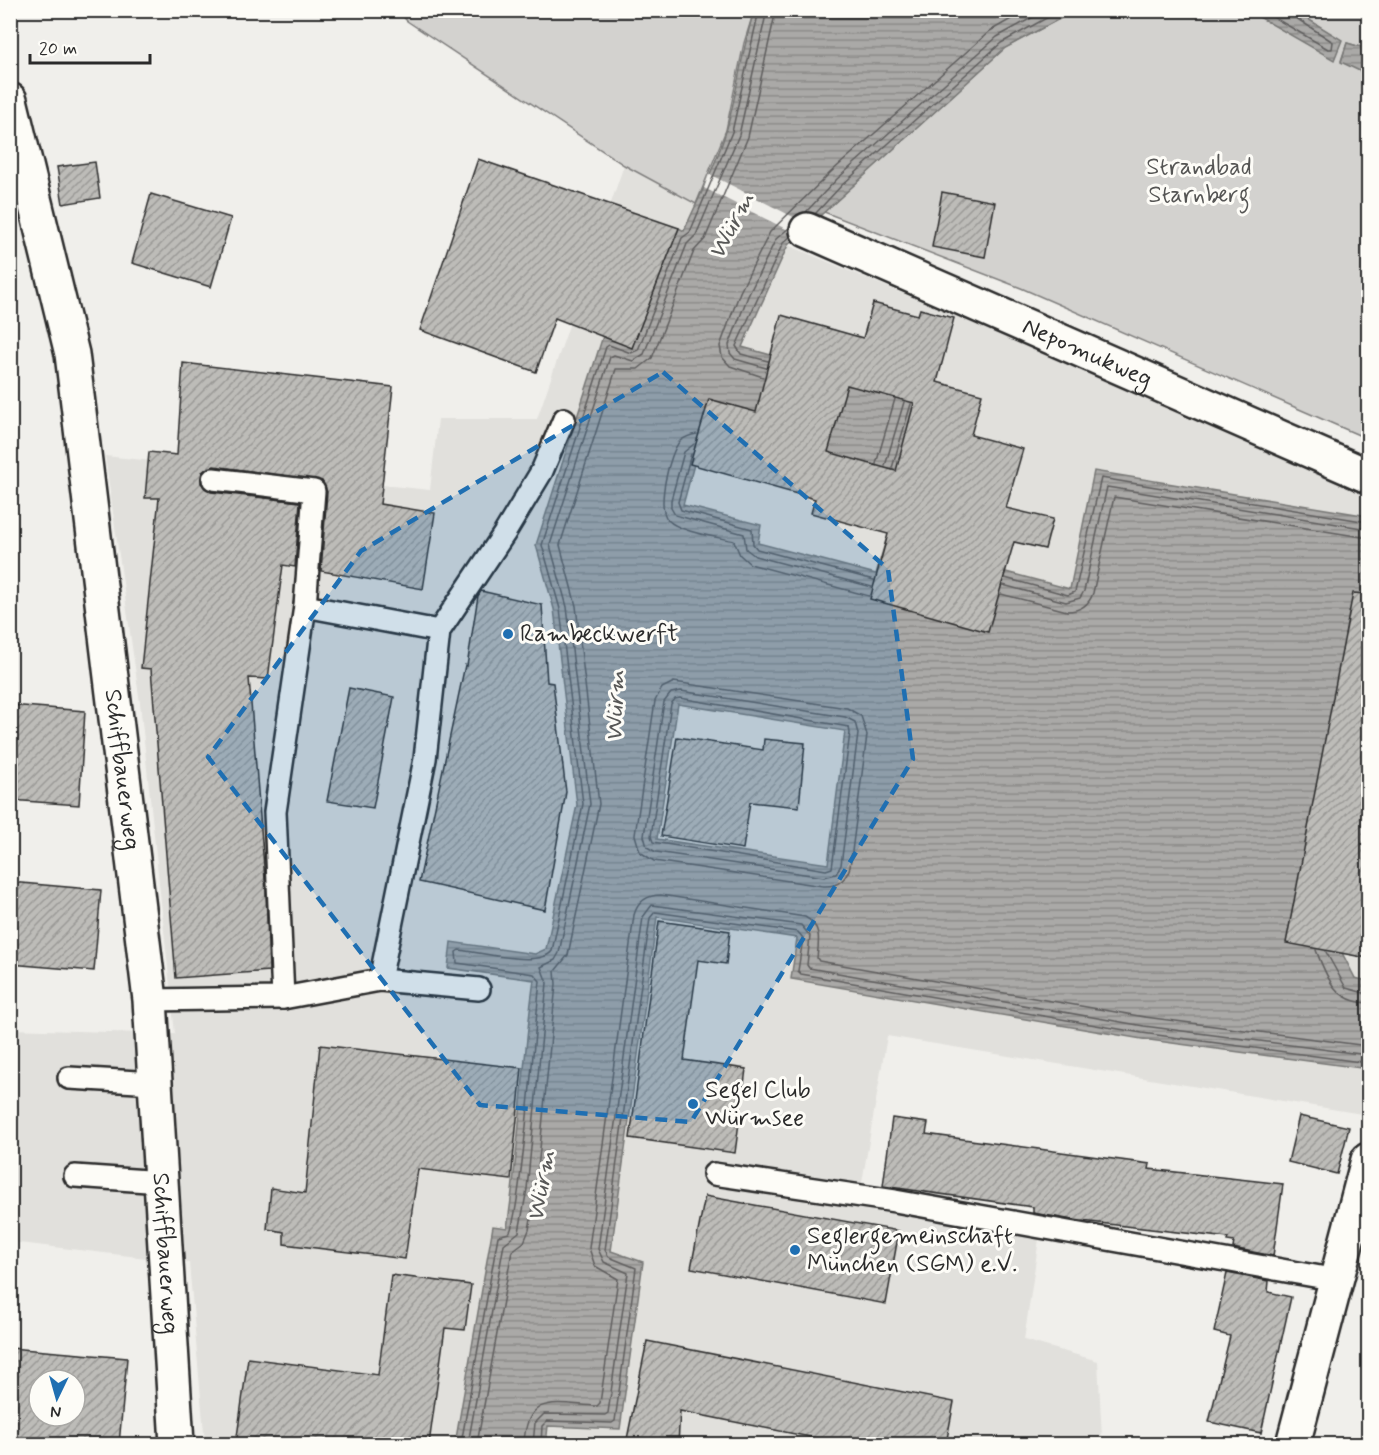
<svg xmlns="http://www.w3.org/2000/svg" width="1379" height="1455" viewBox="0 0 1379 1455" font-family="Mynerve,sans-serif">
<defs>
<pattern id="water-rules" width="6" height="5" patternUnits="userSpaceOnUse" patternTransform="scale(1.5)"><rect width="6" height="5" fill="#aaa9a7"/><path d="M0 2.5h6" fill="none" stroke="#8b8a88"/></pattern>
<pattern id="building-hatch" width="6" height="6" patternUnits="userSpaceOnUse" patternTransform="scale(1.5)"><rect width="6" height="6" fill="#bdbcb8"/><path d="M-1 1l2-2M0 6l6-6M5 7l2-2" fill="none" stroke="#9a9996"/></pattern>
</defs>
<rect width="100%" height="100%" fill="#f0efeb"/>
<filter id="ink" filterUnits="userSpaceOnUse"><feTurbulence type="fractalNoise" baseFrequency=".0167" numOctaves="2"/><feDisplacementMap in="SourceGraphic" scale="12" xChannelSelector="R" yChannelSelector="G"/><feConvolveMatrix kernelMatrix="1 2 1 2 8 2 1 2 1" color-interpolation-filters="sRGB"/></filter>
<g filter="url(#ink)">
<!-- built -->
<path fill="#e1e0dc" d="M624,165L696,204L715,209L788,245L1368,490V1084L1362,1114L887,1036L859,1200L1040,1232L1024,1340L1098,1361L1102,1438L1096,1444H205L189,1263L11,1242V1029L175,1034L140,703L105,456L430,490L438,419H537Z"/>
<!-- green -->
<g fill="#d3d2cf" stroke="#7f7e7d" stroke-width="1.5">
<path d="M398,11H754L744,43L726,130L696,204L624,165L407,21Z"/>
<path d="M1074,11H1249L1334,59L1341,40L1295,11H1368V49L1347,43L1341,61L1368,75V439L1021,288L824,212L1005,48Z"/>
</g>
<!-- water -->
<g fill="url(#water-rules)" stroke="#777775" stroke-width="1.5" fill-rule="evenodd">
<path d="M754,11H1074L1005,48L788,245L742,347L853,378L926,375L886,511L696,457L683,505L761,525L758,543L876,574L886,540L1070,589L1094,471L1368,516V784L1337,943L1355,978L1368,981V1069L1142,1039L791,979L797,938L657,917L611,1251L643,1262L620,1429L548,1426L546,1444H455L493,1226L507,1228C520,1146 522,1062 534,980L448,968L451,942L535,954L546,949L577,805L554,609L536,545L603,336L632,347L679,228L684,231C699,197 717,163 727,128C738,89 742,49 754,11ZM678,704L845,731L828,864L657,839Z"/>
<path d="M1249,11H1295L1342,40L1334,60Z"/>
<path d="M1347,43L1368,49V75L1341,62Z"/>
</g>
<!-- pier -->
<path fill="#f0efeb" d="M709,174L811,226L800,236L704,188Z"/>
<g fill="none" stroke-linecap="round" stroke-linejoin="round">
<!-- shore -->
<g stroke="#5e5d5d" stroke-width="1.5">
<path d="M1261,10L1328,49H1332L1333,42L1296,18L1293,10"/>
<path d="M806,212L837,179L997,37L1046,10"/>
<path d="M815,214L842,185L1001,43L1061,10"/>
<path d="M768,361L741,354L736,346L783,243L791,236"/>
<path d="M766,368L735,359L730,353L729,345L748,296L776,239L790,227"/>
<path d="M763,377L730,366L722,357L720,346L740,292L770,232L831,172L990,31L1027,10"/>
<path d="M697,434C691,435 685,437 680,441C669,453 656,508 668,520C679,532 718,537 734,541L740,555L750,564L869,596"/>
<path d="M694,444L684,452L671,500V508L675,515L744,534L746,549L755,556L872,587"/>
<path d="M691,454L678,502L681,510L752,529L753,544L757,549L874,580"/>
<path d="M876,464L895,399"/>
<path d="M885,466L904,402"/>
<path d="M892,468L911,404"/>
<path d="M1005,578L1068,595L1075,592L1101,478L1368,522"/>
<path d="M1003,585L1066,602L1080,598L1084,591L1107,487L1368,529"/>
<path d="M1001,594L1067,611C1080,611 1089,605 1093,593L1114,497L1368,538"/>
<path d="M674,682L847,708L861,716L867,735L850,867C846,880 837,887 823,886L654,861L640,852L635,835L655,701L662,688Z"/>
<path d="M681,691L845,717L855,722L858,734L841,865L836,874L824,877L656,852L647,847L644,836L664,702L671,693Z"/>
<path d="M680,698L849,727L850,733L832,868L826,870L653,842L651,836L671,704L675,699Z"/>
<path d="M1316,950C1327,978 1335,1002 1368,1003"/>
<path d="M1326,952L1346,988L1368,994"/>
<path d="M461,1444L498,1236L509,1233C520,1222 536,1015 540,981L534,974L457,963L456,952L459,950C479,952 540,968 552,951L583,804L560,609L542,545L606,347L609,345L631,353L638,350L682,238L690,232L732,132L759,10"/>
<path d="M468,1444L504,1244L519,1232L527,1189L547,983L541,967L555,960L559,953L590,804L567,607L550,545L610,357L614,355L633,361L644,354L687,244L696,235L739,135L767,10"/>
<path d="M477,1444L512,1251L524,1242L529,1230L536,1190L556,984L555,971L568,955L599,804L576,606L560,545L616,369H638L652,358L694,251L705,239L748,137L776,10"/>
<path d="M524,1444C526,1392 557,1404 597,1406L600,1403L618,1279L595,1266L589,1248L634,915C638,901 648,895 661,895L805,917C822,926 819,941 817,958L819,961L1145,1017L1368,1046"/>
<path d="M533,1444L535,1423L544,1414L605,1415L608,1413L628,1273L604,1262L598,1249L643,917L652,905L801,925L810,936L807,965L809,968L1144,1026L1368,1055"/>
<path d="M541,1444L542,1426L547,1421L612,1423L615,1421L636,1268L609,1257L605,1250L650,918L655,912L798,932L803,938L798,971L801,974L1142,1033L1368,1063"/>
</g>
</g>
<!-- building -->
<g fill="url(#building-hatch)" stroke="#2b2b2b" stroke-width="1.5" fill-rule="evenodd">
<path d="M478,159L679,228L632,348L555,318L536,372L420,330Z"/>
<path d="M95,162L100,198L63,204L57,167Z"/>
<path d="M942,192L995,202L985,257L932,247Z"/>
<path d="M151,194L231,218L211,287L132,263Z"/>
<path d="M873,303L918,315L920,309L954,318L937,382L982,394L971,435L1023,449L1006,508L1053,519L1045,549L1014,542L988,632L870,599L888,534L811,513L815,499L690,464L709,399L756,412L781,315L863,338ZM847,385L914,403L896,471L828,452Z"/>
<path d="M183,363L393,387L380,504L435,513L423,589L321,571L327,492L322,481L214,466L202,472L201,483L211,492L300,502L295,567L283,565L268,679L249,678L266,892L269,971L176,978L151,669L141,668L159,498H145L149,452L177,455Z"/>
<path d="M481,591L542,605L547,682L553,683L566,792L545,910L419,882L465,665L467,666L478,596Z"/>
<path d="M1353,593L1368,594V958L1286,943Z"/>
<path d="M349,688L394,697L373,808L327,801Z"/>
<path d="M10,705L85,711L79,805L10,800Z"/>
<path d="M677,737L763,750L764,739L805,743L799,807L750,802L743,849L661,836Z"/>
<path d="M10,882L101,890L94,971L10,964Z"/>
<path d="M659,921L730,931L726,964L698,960L684,1060L746,1069L735,1153L630,1138Z"/>
<path d="M320,1045L522,1068L511,1180L418,1169L405,1259L284,1244V1232L267,1229L271,1188L305,1193Z"/>
<path d="M1299,1116L1349,1127L1337,1174L1288,1162Z"/>
<path d="M892,1118L928,1123L926,1134L1150,1164L1149,1169L1283,1184L1273,1256L1233,1248L1234,1242L1227,1241L1228,1238L1073,1220L1033,1213V1207L883,1186Z"/>
<path d="M705,1196L899,1231L886,1304L691,1268Z"/>
<path d="M1227,1273L1269,1281L1268,1292L1291,1297L1261,1433L1209,1422L1230,1336L1214,1332Z"/>
<path d="M391,1275L471,1285L465,1330L445,1328L429,1444H236L248,1358L378,1375Z"/>
<path d="M647,1341L954,1402L946,1444H845L680,1411L678,1444H626Z"/>
<path d="M10,1348L127,1358L119,1444H10ZM39,1380H75V1416H39Z"/>
</g>
<g fill="none" stroke-linecap="round" stroke-linejoin="round">
<defs>
<g id="service">
<path d="M213,479L314,491L305,606"/>
<path d="M380,980L479,989"/>
<path d="M283,998L380,980L425,759L439,631L504,534L542,471L564,419"/>
<path d="M150,1000L283,998L275,812L305,606L439,631"/>
<path d="M69,1078L155,1083"/>
<path d="M714,1174L895,1201L1337,1280"/>
<path d="M75,1176L162,1182"/>
</g>
<g id="minor">
<path id="s1" d="M10,100L72,354L150,1000L177,1444"/>
<path id="s2" d="M807,230L1368,476"/>
<path d="M1293,1444L1368,1160"/>
</g>
</defs>
<!-- service casing -->
<use href="#service" stroke="#2b2b2b" stroke-width="26"/>
<!-- minor casing -->
<use href="#minor" stroke="#2b2b2b" stroke-width="38"/>
<!-- service -->
<use href="#service" stroke="#fdfcf7" stroke-width="21"/>
<!-- minor -->
<use href="#minor" stroke="#fdfcf7" stroke-width="33"/>
</g>
</g>
<!-- marked area -->
<path fill="#1f6fb2" fill-opacity="0.2" stroke="#1f6fb2" stroke-width="4.5" stroke-dasharray="12 8" stroke-linejoin="round" d="M663,372L888,569L913,759L691,1122L480,1105L208,757L361,551Z"/>
<!-- markers -->
<g fill="#1f6fb2" stroke="#fdfcf7" stroke-width="2">
<circle cx="508" cy="634" r="6"/>
<circle cx="693" cy="1104" r="6"/>
<circle cx="795" cy="1250" r="6"/>
</g>
<g text-anchor="middle" dominant-baseline="central" stroke-width="6" stroke-linejoin="round" paint-order="stroke">
<!-- park labels -->
<g font-size="24" fill="#555554" stroke="#fdfcf7">
<text x="1199" y="167">Strandbad<tspan x="1199" dy="28">Starnberg</tspan></text>
</g>
<!-- street labels -->
<g font-size="24" fill="#2b2b2b" stroke="#fdfcf7">
<text stroke="none"><textPath href="#s2" startOffset="306">Nepomukweg</textPath></text>
<text stroke="none"><textPath href="#s1" startOffset="680">Schiffbauerweg</textPath></text>
<text stroke="none"><textPath href="#s1" startOffset="1166">Schiffbauerweg</textPath></text>
</g>
<!-- poi labels -->
<g font-size="24" fill="#2b2b2b" stroke="#fdfcf7" text-anchor="start">
<text x="520" y="634">Rambeckwerft</text>
<text x="705" y="1090">Segel Club<tspan x="705" dy="28">Würmsee</tspan></text>
<text x="807" y="1236">Seglergemeinschaft<tspan x="807" dy="28">München (SGM) e.V.</tspan></text>
</g>
<!-- water labels -->
<g font-size="26" font-style="italic" fill="#575756" stroke="#fdfcf7">
<text transform="translate(732 226) rotate(-62)">Würm</text>
<text transform="translate(616 706) rotate(-88)">Würm</text>
<text transform="translate(542 1186) rotate(-80)">Würm</text>
</g>
</g>
<!-- margin -->
<rect width="1379" height="1455" fill="none" stroke="#fdfcf7" stroke-width="36"/>
<rect x="18" y="18" width="1343" height="1419" fill="none" stroke="#2b2b2b" stroke-width="2" filter="url(#ink)"/>
<!-- north arrow -->
<g transform="translate(57 1398) rotate(185)"><circle r="28" fill="#fdfcf7" stroke="#a9a8a5" stroke-width="1.5"/>
<path d="M0-4.5L10 22L0 15L-10 22Z" fill="#1f6fb2"/>
<text y="-9" font-size="16" font-weight="bold" text-anchor="middle" fill="#2b2b2b">N</text>
</g>
<!-- scale -->
<path d="M30 54v9h120v-9" fill="none" stroke="#2b2b2b" stroke-width="3"/>
<text x="39" y="54" font-size="18" fill="#2b2b2b" stroke="#fdfcf7" stroke-width="4.5" paint-order="stroke">20 m</text>
</svg>
